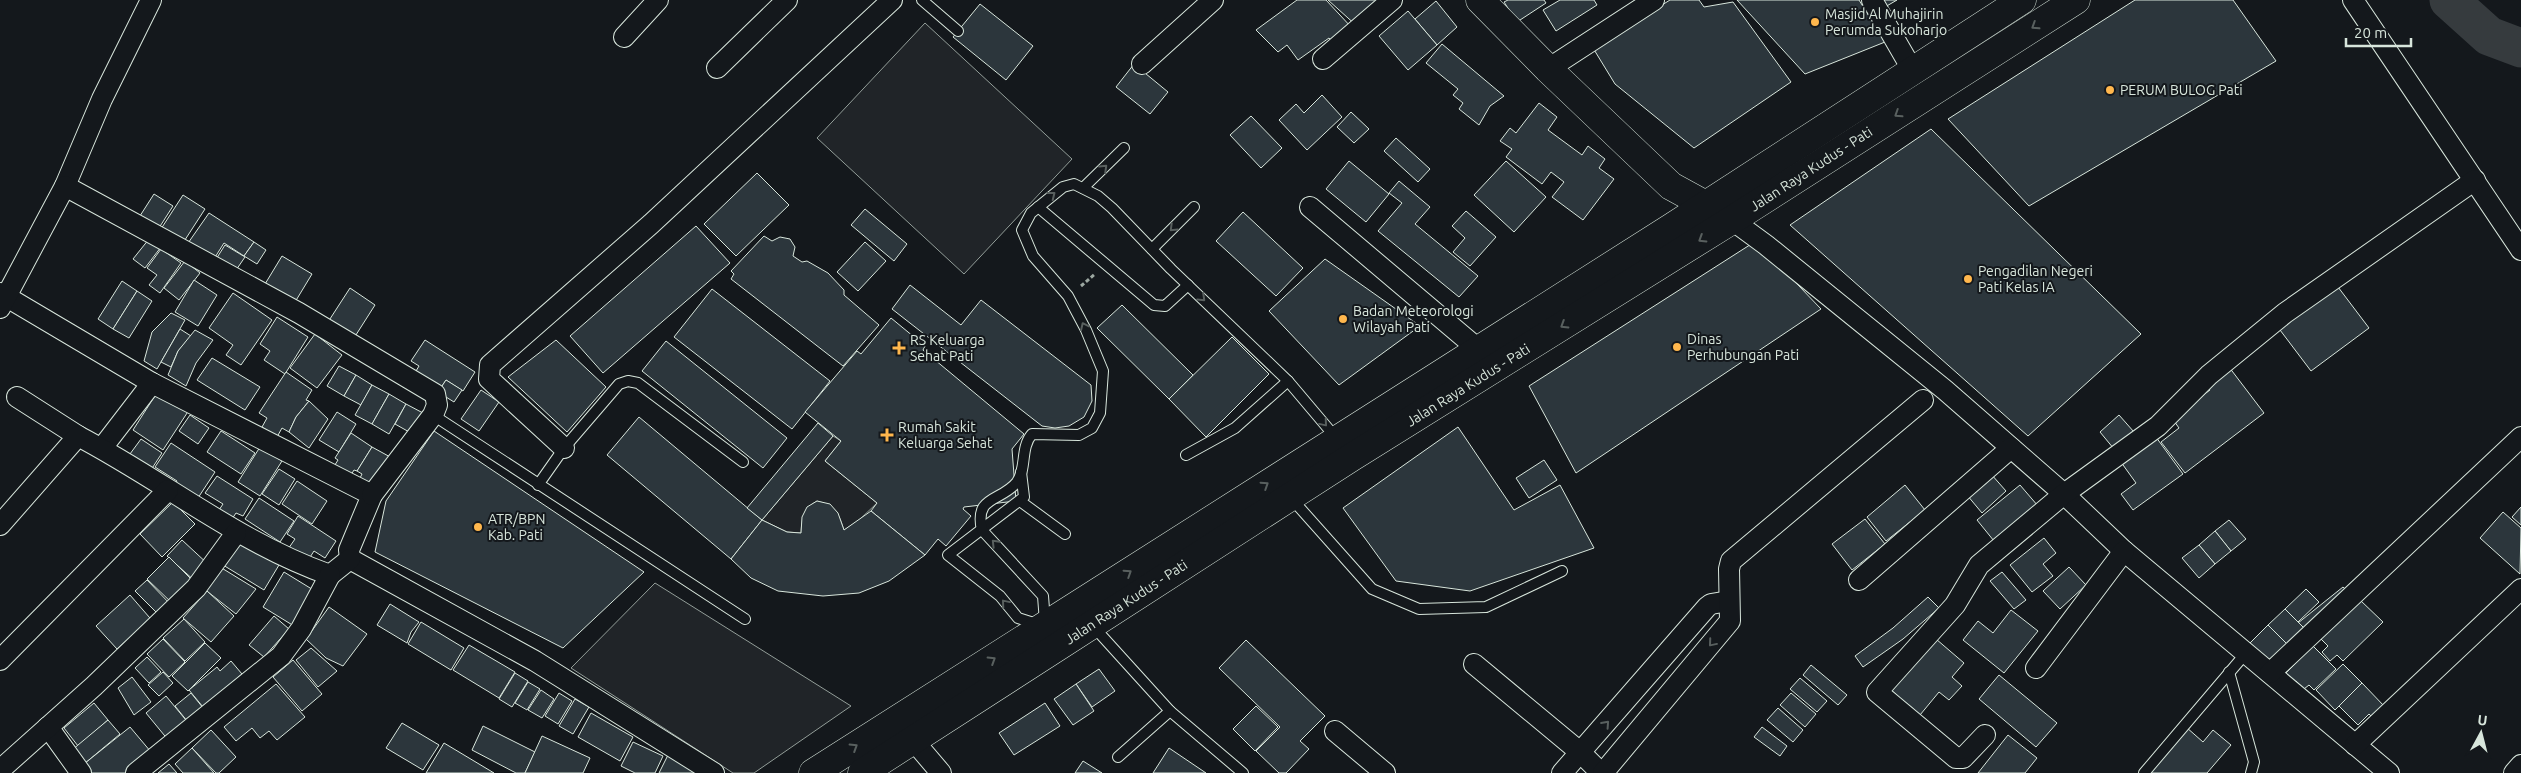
<svg xmlns="http://www.w3.org/2000/svg" width="2521" height="773" viewBox="0 0 2521 773" font-family="Ubuntu,sans-serif">
<rect width="100%" height="100%" fill="#14181c"/>
<!-- green -->
<g fill="#202428" stroke="#939e99">
<path d="M925,23L1072,159L964,274L817,138Z"/>
<path d="M833,436L841,441L825,461L877,503L858,521L844,530C838,512 836,506 817,501C803,509 802,517 801,533L787,532L762,520Z"/>
<path d="M655,583L851,706L754,773H733L571,668Z"/>
</g>
<g fill="none" stroke-linecap="round" stroke-linejoin="round">
<!-- river -->
<path stroke="#363b3e" stroke-width="39" d="M2449,0L2489,36L2521,48"/>
</g>
<!-- building -->
<g fill="#2c363c" stroke="#d8e6dc">
<path d="M1297,0H1326L1352,28L1333,43L1329,38L1298,60L1287,45L1278,52L1256,30Z"/>
<path d="M1328,0H1383L1358,27Z"/>
<path d="M1508,0H1544L1546,3L1517,22L1504,2Z"/>
<path d="M1560,0H1594L1597,5L1556,31L1543,10Z"/>
<path d="M1670,0H1699L1704,7L1733,2L1791,82L1694,148L1615,84L1593,48Z"/>
<path d="M1737,0H1859L1885,42L1805,74Z"/>
<path d="M1881,0H1897L1885,7Z"/>
<path d="M2135,0H2233L2276,61L2029,206L1948,119Z"/>
<path d="M1436,1L1457,27L1437,45L1415,19Z"/>
<path d="M980,4L1033,46L1006,80L953,37Z"/>
<path d="M1408,11L1437,45L1408,70L1379,36Z"/>
<path d="M1442,44L1504,96L1490,106L1479,125L1459,109L1463,103L1453,95L1458,89L1426,63Z"/>
<path d="M1134,64L1168,92L1150,114L1116,87Z"/>
<path d="M1322,95L1342,117L1307,150L1279,120L1296,104L1304,113Z"/>
<path d="M1539,103L1557,117L1548,130L1582,155L1588,146L1605,159L1599,168L1614,179L1583,220L1552,197L1564,182L1551,172L1542,184L1506,157L1512,149L1500,141L1510,128L1516,133Z"/>
<path d="M1351,112L1369,129L1354,143L1337,127Z"/>
<path d="M1251,116L1282,148L1261,168L1230,135Z"/>
<path d="M1931,129L2141,334L2028,436L1790,225Z"/>
<path d="M1396,138L1430,169L1418,182L1384,151Z"/>
<path d="M1349,161L1389,194L1366,222L1326,189Z"/>
<path d="M1506,161L1546,197L1514,232L1474,195Z"/>
<path d="M757,173L789,205L736,256L704,224Z"/>
<path d="M1399,181L1430,207L1415,224L1478,276L1459,297L1378,231L1402,203L1389,193Z"/>
<path d="M154,194L173,206L157,231L138,219Z"/>
<path d="M183,195L205,209L181,246L159,232Z"/>
<path d="M865,209L907,244L894,261L851,225Z"/>
<path d="M1466,211L1496,237L1470,266L1453,252L1465,238L1452,226Z"/>
<path d="M1243,212L1303,268L1276,296L1216,241Z"/>
<path d="M209,213L254,242L244,256L224,243L212,262L186,246Z"/>
<path d="M696,226L730,263L603,373L570,336Z"/>
<path d="M764,236L772,241L780,237L790,239L795,247L793,256L802,262L807,261L828,273L844,290V295L879,325L843,366L731,279L734,274L731,271Z"/>
<path d="M149,239L161,247L145,268L133,259Z"/>
<path d="M1756,241L1821,309L1576,473L1529,386Z"/>
<path d="M254,242L266,250L257,264L244,256Z"/>
<path d="M865,242L886,261L858,291L837,272Z"/>
<path d="M225,245L245,257L232,276L213,264Z"/>
<path d="M161,249L181,263L160,293L149,285L157,275L147,268Z"/>
<path d="M282,256L312,274L292,307L262,289Z"/>
<path d="M1325,259L1420,326L1339,385L1269,311Z"/>
<path d="M185,261L200,273L179,300L164,288Z"/>
<path d="M194,280L217,295L198,326L175,312Z"/>
<path d="M122,281L137,291L113,329L98,319Z"/>
<path d="M2335,283L2369,328L2311,371L2277,326Z"/>
<path d="M910,285L961,325L981,300L1091,385L1092,401L1084,417L1069,426L1055,428L1042,426L892,309Z"/>
<path d="M350,288L375,305L354,338L328,322Z"/>
<path d="M712,289L830,381L792,429L674,337Z"/>
<path d="M137,291L152,301L129,338L113,329Z"/>
<path d="M233,293L272,320L241,365L226,355L233,345L209,328Z"/>
<path d="M1122,305L1193,375L1169,399L1097,328Z"/>
<path d="M171,313L185,320L157,369L144,361L152,332Z"/>
<path d="M277,317L308,337L285,374L264,360L270,351L260,344Z"/>
<path d="M891,318L925,346L923,350L1024,434L1012,449L1016,501L964,507L963,509L971,516L946,546L938,539L925,555L871,511L877,503L825,461L841,441L805,412L857,351L861,354Z"/>
<path d="M180,329L191,336L178,351L171,367L161,362Z"/>
<path d="M195,330L213,340L196,363L186,386L168,375L178,351Z"/>
<path d="M315,334L342,355L317,388L290,368Z"/>
<path d="M1232,337L1269,374L1206,437L1169,399Z"/>
<path d="M425,340L475,372L463,391L446,380L438,392L413,376L419,366L411,361Z"/>
<path d="M556,340L606,387L567,432L508,377Z"/>
<path d="M666,341L787,438L763,468L642,371Z"/>
<path d="M212,358L260,387L245,410L197,380Z"/>
<path d="M339,366L356,375L344,396L327,386Z"/>
<path d="M2229,367L2264,413L2185,473L2161,442L2179,428L2172,418L2210,390L2206,385Z"/>
<path d="M286,372L312,390L306,400L309,401L296,417L289,432L282,428L277,437L262,427L267,418L259,413Z"/>
<path d="M356,375L372,385L361,405L344,396Z"/>
<path d="M446,380L462,390L454,402L438,392Z"/>
<path d="M372,385L389,394L372,424L355,415Z"/>
<path d="M481,390L499,402L479,431L461,419Z"/>
<path d="M158,391L189,410L163,450L133,430Z"/>
<path d="M389,394L406,404L389,434L372,424Z"/>
<path d="M309,401L328,419L309,448L289,432L296,417Z"/>
<path d="M406,404L423,413L411,433L395,424Z"/>
<path d="M337,412L356,424L339,452L319,440Z"/>
<path d="M190,415L209,428L198,444L179,431Z"/>
<path d="M2119,415L2134,432L2114,449L2100,432Z"/>
<path d="M639,417L762,520L731,559L607,455Z"/>
<path d="M818,423L833,436L762,520L747,508Z"/>
<path d="M1458,427L1514,510L1560,485L1594,548L1470,591L1396,581L1343,508Z"/>
<path d="M221,431L255,453L241,474L207,452Z"/>
<path d="M434,431L644,572L563,648L375,552L386,501Z"/>
<path d="M351,433L372,447L357,471L354,470L349,478L333,468L338,460L335,458Z"/>
<path d="M2153,433L2183,474L2133,510L2121,494L2136,483L2118,458Z"/>
<path d="M141,439L162,453L149,473L127,458Z"/>
<path d="M171,443L215,472L196,501L174,486L177,481L155,467Z"/>
<path d="M260,447L282,461L260,496L238,482Z"/>
<path d="M372,447L392,458L371,487L359,480L362,474L357,471Z"/>
<path d="M1544,460L1557,480L1529,498L1516,478Z"/>
<path d="M279,469L295,479L279,505L262,494Z"/>
<path d="M1991,474L2006,491L1982,513L1967,495Z"/>
<path d="M217,476L253,499L243,516L236,513L230,522L217,513L223,504L205,493Z"/>
<path d="M297,481L327,501L312,524L282,504Z"/>
<path d="M1905,485L1925,510L1886,541L1867,517Z"/>
<path d="M2020,485L2038,506L1994,541L1977,520Z"/>
<path d="M259,498L294,521L280,542L245,519Z"/>
<path d="M817,501L830,504L838,513L844,530L871,511L925,555L889,581L859,593L823,596L778,591L751,578L731,559L762,520L787,532L801,533L802,517L807,507Z"/>
<path d="M173,502L195,524L162,557L140,534Z"/>
<path d="M2521,507V525L2512,517Z"/>
<path d="M2503,512L2521,528L2520,574L2480,538Z"/>
<path d="M298,516L336,541L325,558L314,551L305,565L286,552L295,539L287,534Z"/>
<path d="M1865,519L1885,544L1852,570L1832,544Z"/>
<path d="M2229,520L2246,539L2231,551L2215,531Z"/>
<path d="M2215,531L2231,551L2215,564L2199,545Z"/>
<path d="M2044,538L2056,553L2043,564L2053,576L2032,592L2010,565Z"/>
<path d="M182,540L210,566L196,582L167,556Z"/>
<path d="M238,540L279,565L264,590L223,565Z"/>
<path d="M2199,545L2215,564L2199,578L2182,558Z"/>
<path d="M169,557L196,584L175,606L147,579Z"/>
<path d="M220,567L256,589L236,614L203,588Z"/>
<path d="M2069,567L2086,585L2060,609L2043,591Z"/>
<path d="M284,572L315,591L294,626L263,607Z"/>
<path d="M2002,572L2026,600L2014,609L1990,581Z"/>
<path d="M147,580L173,607L162,618L135,591Z"/>
<path d="M2343,587L2352,595L2310,635L2298,623Z"/>
<path d="M2306,589L2319,602L2298,622L2285,609Z"/>
<path d="M207,591L234,616L211,642L183,618Z"/>
<path d="M130,595L156,625L126,641L117,649L96,626Z"/>
<path d="M1928,597L1939,608L1903,639L1863,667L1855,656L1893,628Z"/>
<path d="M2360,600L2383,622L2343,661L2337,655L2330,661L2322,652L2328,646L2321,639Z"/>
<path d="M390,604L419,622L411,632L407,643L377,625Z"/>
<path d="M329,607L367,634L343,666L326,658L306,639Z"/>
<path d="M2285,609L2308,632L2291,648L2268,625Z"/>
<path d="M2011,610L2038,631L2004,673L1963,640L1978,621L1993,633Z"/>
<path d="M274,616L289,629L264,657L249,645Z"/>
<path d="M184,619L205,642L185,661L163,638Z"/>
<path d="M421,622L464,648L451,670L408,644Z"/>
<path d="M2268,625L2291,648L2272,667L2249,644Z"/>
<path d="M163,639L185,662L169,677L147,654Z"/>
<path d="M1936,639L1964,663L1952,677L1962,686L1949,700L1939,692L1920,715L1909,705L1903,713L1895,706L1901,699L1891,690Z"/>
<path d="M1246,640L1325,716L1300,741L1309,749L1286,773H1279L1256,751L1280,727L1219,668Z"/>
<path d="M205,643L221,658L188,691L172,676Z"/>
<path d="M469,645L515,672L499,698L453,670Z"/>
<path d="M2313,646L2336,669L2314,690L2309,685L2304,689L2296,681L2292,685L2283,676Z"/>
<path d="M311,648L337,671L318,687L296,660Z"/>
<path d="M147,657L161,672L149,683L135,668Z"/>
<path d="M293,660L322,694L302,711L273,677Z"/>
<path d="M231,661L242,674L203,707L189,690L217,667L220,671Z"/>
<path d="M2343,664L2362,683L2335,710L2316,690Z"/>
<path d="M1811,665L1847,695L1838,705L1803,675Z"/>
<path d="M1099,669L1115,691L1092,707L1076,684Z"/>
<path d="M163,672L173,683L159,696L148,685Z"/>
<path d="M515,673L528,681L512,707L499,699Z"/>
<path d="M1999,675L2057,723L2036,747L1979,699Z"/>
<path d="M132,677L151,702L134,715L118,688Z"/>
<path d="M1800,678L1827,701L1817,712L1790,689Z"/>
<path d="M528,682L540,689L527,710L515,703Z"/>
<path d="M2362,683L2385,707L2373,718L2369,714L2358,725L2339,706Z"/>
<path d="M276,684L305,717L277,740L269,731L260,738L252,728L236,741L224,727Z"/>
<path d="M1076,684L1094,711L1073,725L1054,699Z"/>
<path d="M541,690L554,699L542,718L528,710Z"/>
<path d="M191,693L208,714L192,727L175,706Z"/>
<path d="M559,693L572,701L558,724L545,716Z"/>
<path d="M1791,693L1816,714L1805,727L1780,705Z"/>
<path d="M166,696L190,725L169,741L146,713Z"/>
<path d="M575,699L589,707L573,734L559,726Z"/>
<path d="M94,703L108,720L78,746L64,728Z"/>
<path d="M1045,703L1060,726L1014,755L999,733Z"/>
<path d="M1256,706L1278,727L1255,751L1233,729Z"/>
<path d="M1778,708L1803,730L1793,742L1767,720Z"/>
<path d="M591,713L633,737L620,761L578,737Z"/>
<path d="M108,720L120,734L84,764L72,750Z"/>
<path d="M402,723L439,745L423,770L386,748Z"/>
<path d="M483,726L535,752L525,773H516L472,750Z"/>
<path d="M130,727L151,752L133,773H90L84,764Z"/>
<path d="M1762,727L1787,746L1780,756L1754,737Z"/>
<path d="M2186,727L2203,742L2213,730L2231,745L2207,773H2147Z"/>
<path d="M211,730L236,757L219,773H216L192,748Z"/>
<path d="M2008,735L2037,758L2025,773H1978Z"/>
<path d="M542,736L590,758L583,773H525Z"/>
<path d="M633,742L663,756L655,773H635L621,766Z"/>
<path d="M444,743L494,773H426Z"/>
<path d="M192,748L214,773H183L175,764Z"/>
<path d="M1169,748L1206,773H1153Z"/>
<path d="M669,753L700,773H659Z"/>
<path d="M1083,761L1102,773H1075Z"/>
<path d="M169,764L177,773H158Z"/>
</g>
<g fill="none" stroke-linecap="round" stroke-linejoin="round">
<defs>
<g id="lane">
<path d="M922,0L958,31"/>
<path d="M1083,188L1124,148"/>
<path d="M1038,207L1154,305L1165,306L1188,285"/>
<path d="M1152,249L1194,207"/>
<path d="M433,415L745,619"/>
<path d="M1186,455L1235,428L1288,381"/>
<path d="M1021,472L1024,497L948,555L1000,596L1018,618L1040,625"/>
<path d="M538,485L564,448L619,384L628,381L638,383L743,462"/>
<path d="M1291,498L1372,589L1419,609L1486,607L1562,571"/>
<path d="M1020,501L1065,534"/>
<path d="M1045,622L1043,596L982,530C974,495 1001,502 1017,482C1027,468 1020,448 1032,434L1079,435L1092,428L1100,413L1103,371L1086,330L1068,296L1033,256L1022,230L1031,213L1063,187L1074,184L1098,196L1112,208L1171,269L1288,381L1337,439"/>
<path d="M1092,625L1170,711L1243,773"/>
<path d="M2229,672L2254,762L2251,773"/>
<path d="M1118,757L1170,711"/>
<path d="M2144,773L2246,653"/>
</g>
<g id="street">
<path d="M1872,0L1913,71"/>
<path d="M2353,0L2521,250"/>
<path d="M624,37L658,0"/>
<path d="M1323,59L1392,0"/>
<path d="M1142,64L1213,0"/>
<path d="M717,68L787,0"/>
<path d="M1548,69L1654,0"/>
<path d="M65,186L102,99L151,0"/>
<path d="M1310,207L1478,349"/>
<path d="M1732,220L1766,245L1945,390L2064,494L2124,551L2389,773"/>
<path d="M0,293L152,383L372,495L349,550L350,559L535,661L714,773"/>
<path d="M0,308L65,186L299,313L435,394L437,405L433,415L372,495"/>
<path d="M17,397L78,436"/>
<path d="M102,448L152,383"/>
<path d="M564,448L489,379L490,365L651,224L892,0"/>
<path d="M0,525L78,436C164,481 237,542 330,575L350,559"/>
<path d="M1859,580L2011,448"/>
<path d="M0,660L168,490"/>
<path d="M1474,664L1580,752L1601,773"/>
<path d="M2036,668L2124,551"/>
<path d="M2270,673L2521,437"/>
<path d="M48,727L81,773"/>
<path d="M1335,731L1385,773"/>
<path d="M1985,735L1963,758H1956L1877,692L1955,605L1979,565L2064,494L2158,426L2209,375L2285,313L2475,180"/>
<path d="M913,740L941,773"/>
<path d="M2355,745L2521,589"/>
<path d="M0,770L94,686L196,588L236,533"/>
<path d="M136,773L281,656L301,629L330,575"/>
<path d="M1562,773L1707,607L1711,604L1729,601"/>
<path d="M1603,773L1730,621L1729,569L1731,561L1923,400"/>
<path d="M2514,773L2521,765"/>
</g>
<path id="secondary" d="M1480,0L1548,69L1671,186L1724,215"/>
<g id="primary">
<path d="M813,773L1672,227L2022,0"/>
<path d="M862,773L1352,457L1732,220L2076,0"/>
</g>
</defs>
<!-- lane casing -->
<use href="#lane" stroke="#d8e6dc" stroke-width="12"/>
<!-- street casing -->
<use href="#street" stroke="#d8e6dc" stroke-width="22"/>
<!-- secondary casing -->
<use href="#secondary" stroke="#d8e6dc" stroke-width="29"/>
<!-- primary casing -->
<use href="#primary" stroke="#d8e6dc" stroke-width="29"/>
<!-- path -->
<path stroke="#9da8a2" stroke-width="3" stroke-dasharray="4 2.5" stroke-linecap="butt" d="M1081,286L1095,274"/>
<!-- lane -->
<use href="#lane" stroke="#14181c" stroke-width="10"/>
<!-- street -->
<use href="#street" stroke="#14181c" stroke-width="20"/>
<!-- secondary -->
<use href="#secondary" stroke="#14181c" stroke-width="28"/>
<!-- primary -->
<use href="#primary" stroke="#14181c" stroke-width="28"/>
</g>
<!-- one-way arrows -->
<defs><path id="oneway-chevron" d="M-2-3.5L2.5 0L-2 3.5" fill="none" stroke-width="1.6" stroke-linecap="round" stroke-linejoin="round" transform="scale(1.25)"/></defs>
<g stroke="#59605f">
<use href="#oneway-chevron" transform="translate(2035 26) rotate(147)"/>
<use href="#oneway-chevron" transform="translate(1898 114) rotate(147)"/>
<use href="#oneway-chevron" transform="translate(1104 168) rotate(-44)"/>
<use href="#oneway-chevron" transform="translate(1052 195) rotate(-38)"/>
<use href="#oneway-chevron" transform="translate(1173 228) rotate(136)"/>
<use href="#oneway-chevron" transform="translate(1702 239) rotate(148)"/>
<use href="#oneway-chevron" transform="translate(1202 298) rotate(44)"/>
<use href="#oneway-chevron" transform="translate(1564 325) rotate(148)"/>
<use href="#oneway-chevron" transform="translate(1084 326) rotate(-115)"/>
<use href="#oneway-chevron" transform="translate(1324 423) rotate(50)"/>
<use href="#oneway-chevron" transform="translate(1265 485) rotate(-33)"/>
<use href="#oneway-chevron" transform="translate(995 543) rotate(-134)"/>
<use href="#oneway-chevron" transform="translate(1128 573) rotate(-33)"/>
<use href="#oneway-chevron" transform="translate(1005 603) rotate(-130)"/>
<use href="#oneway-chevron" transform="translate(1712 643) rotate(130)"/>
<use href="#oneway-chevron" transform="translate(992 660) rotate(-32)"/>
<use href="#oneway-chevron" transform="translate(1606 724) rotate(-48)"/>
<use href="#oneway-chevron" transform="translate(854 747) rotate(-32)"/>
</g>
<!-- markers -->
<g fill="#ffb74d" stroke="#14181c" stroke-width="2">
<circle cx="1815" cy="22" r="5"/>
<circle cx="2110" cy="90" r="5"/>
<circle cx="1968" cy="279" r="5"/>
<circle cx="1343" cy="319" r="5"/>
<circle cx="1677" cy="347" r="5"/>
<path d="M896.5 340.5h5v5h5v5h-5v5h-5v-5h-5v-5h5z"/>
<path d="M884.5 427.5h5v5h5v5h-5v5h-5v-5h-5v-5h5z"/>
<circle cx="478" cy="527" r="5"/>
</g>
<g text-anchor="middle" dominant-baseline="central" stroke-width="4" stroke-linejoin="round" paint-order="stroke">
<!-- poi labels -->
<g font-size="14" fill="#d8e6dc" stroke="#14181c" text-anchor="start">
<text x="1825" y="14">Masjid Al Muhajirin<tspan x="1825" dy="16">Perumda Sukoharjo</tspan></text>
<text x="2120" y="90">PERUM BULOG Pati</text>
<text x="1978" y="271">Pengadilan Negeri<tspan x="1978" dy="16">Pati Kelas IA</tspan></text>
<text x="1353" y="311">Badan Meteorologi<tspan x="1353" dy="16">Wilayah Pati</tspan></text>
<text x="1687" y="339">Dinas<tspan x="1687" dy="16">Perhubungan Pati</tspan></text>
<text x="910" y="340">RS Keluarga<tspan x="910" dy="16">Sehat Pati</tspan></text>
<text x="898" y="427">Rumah Sakit<tspan x="898" dy="16">Keluarga Sehat</tspan></text>
<text x="488" y="519">ATR/BPN<tspan x="488" dy="16">Kab. Pati</tspan></text>
</g>
<!-- street labels -->
<g font-size="14" fill="#d8e6dc" stroke="#14181c">
<text transform="translate(1811 169) rotate(-33)">Jalan Raya Kudus - Pati</text>
<text transform="translate(1468 385) rotate(-32)">Jalan Raya Kudus - Pati</text>
<text transform="translate(1126 602) rotate(-33)">Jalan Raya Kudus - Pati</text>
</g>
</g>
<!-- north arrow -->
<g transform="translate(2481 733) rotate(7)" stroke="#14181c" stroke-width="4" paint-order="stroke">
<path d="M0-4L9 19L0 12L-9 19Z" fill="#d8e6dc"/>
<text y="-8" font-size="14" font-weight="bold" text-anchor="middle" fill="#d8e6dc">U</text>
</g>
<!-- scale -->
<path d="M2346 38v8h65v-8" fill="none" stroke="#d8e6dc" stroke-width="2.5"/>
<text x="2354" y="38" font-size="15" fill="#d8e6dc" stroke="#14181c" stroke-width="4" paint-order="stroke">20 m</text>
</svg>
